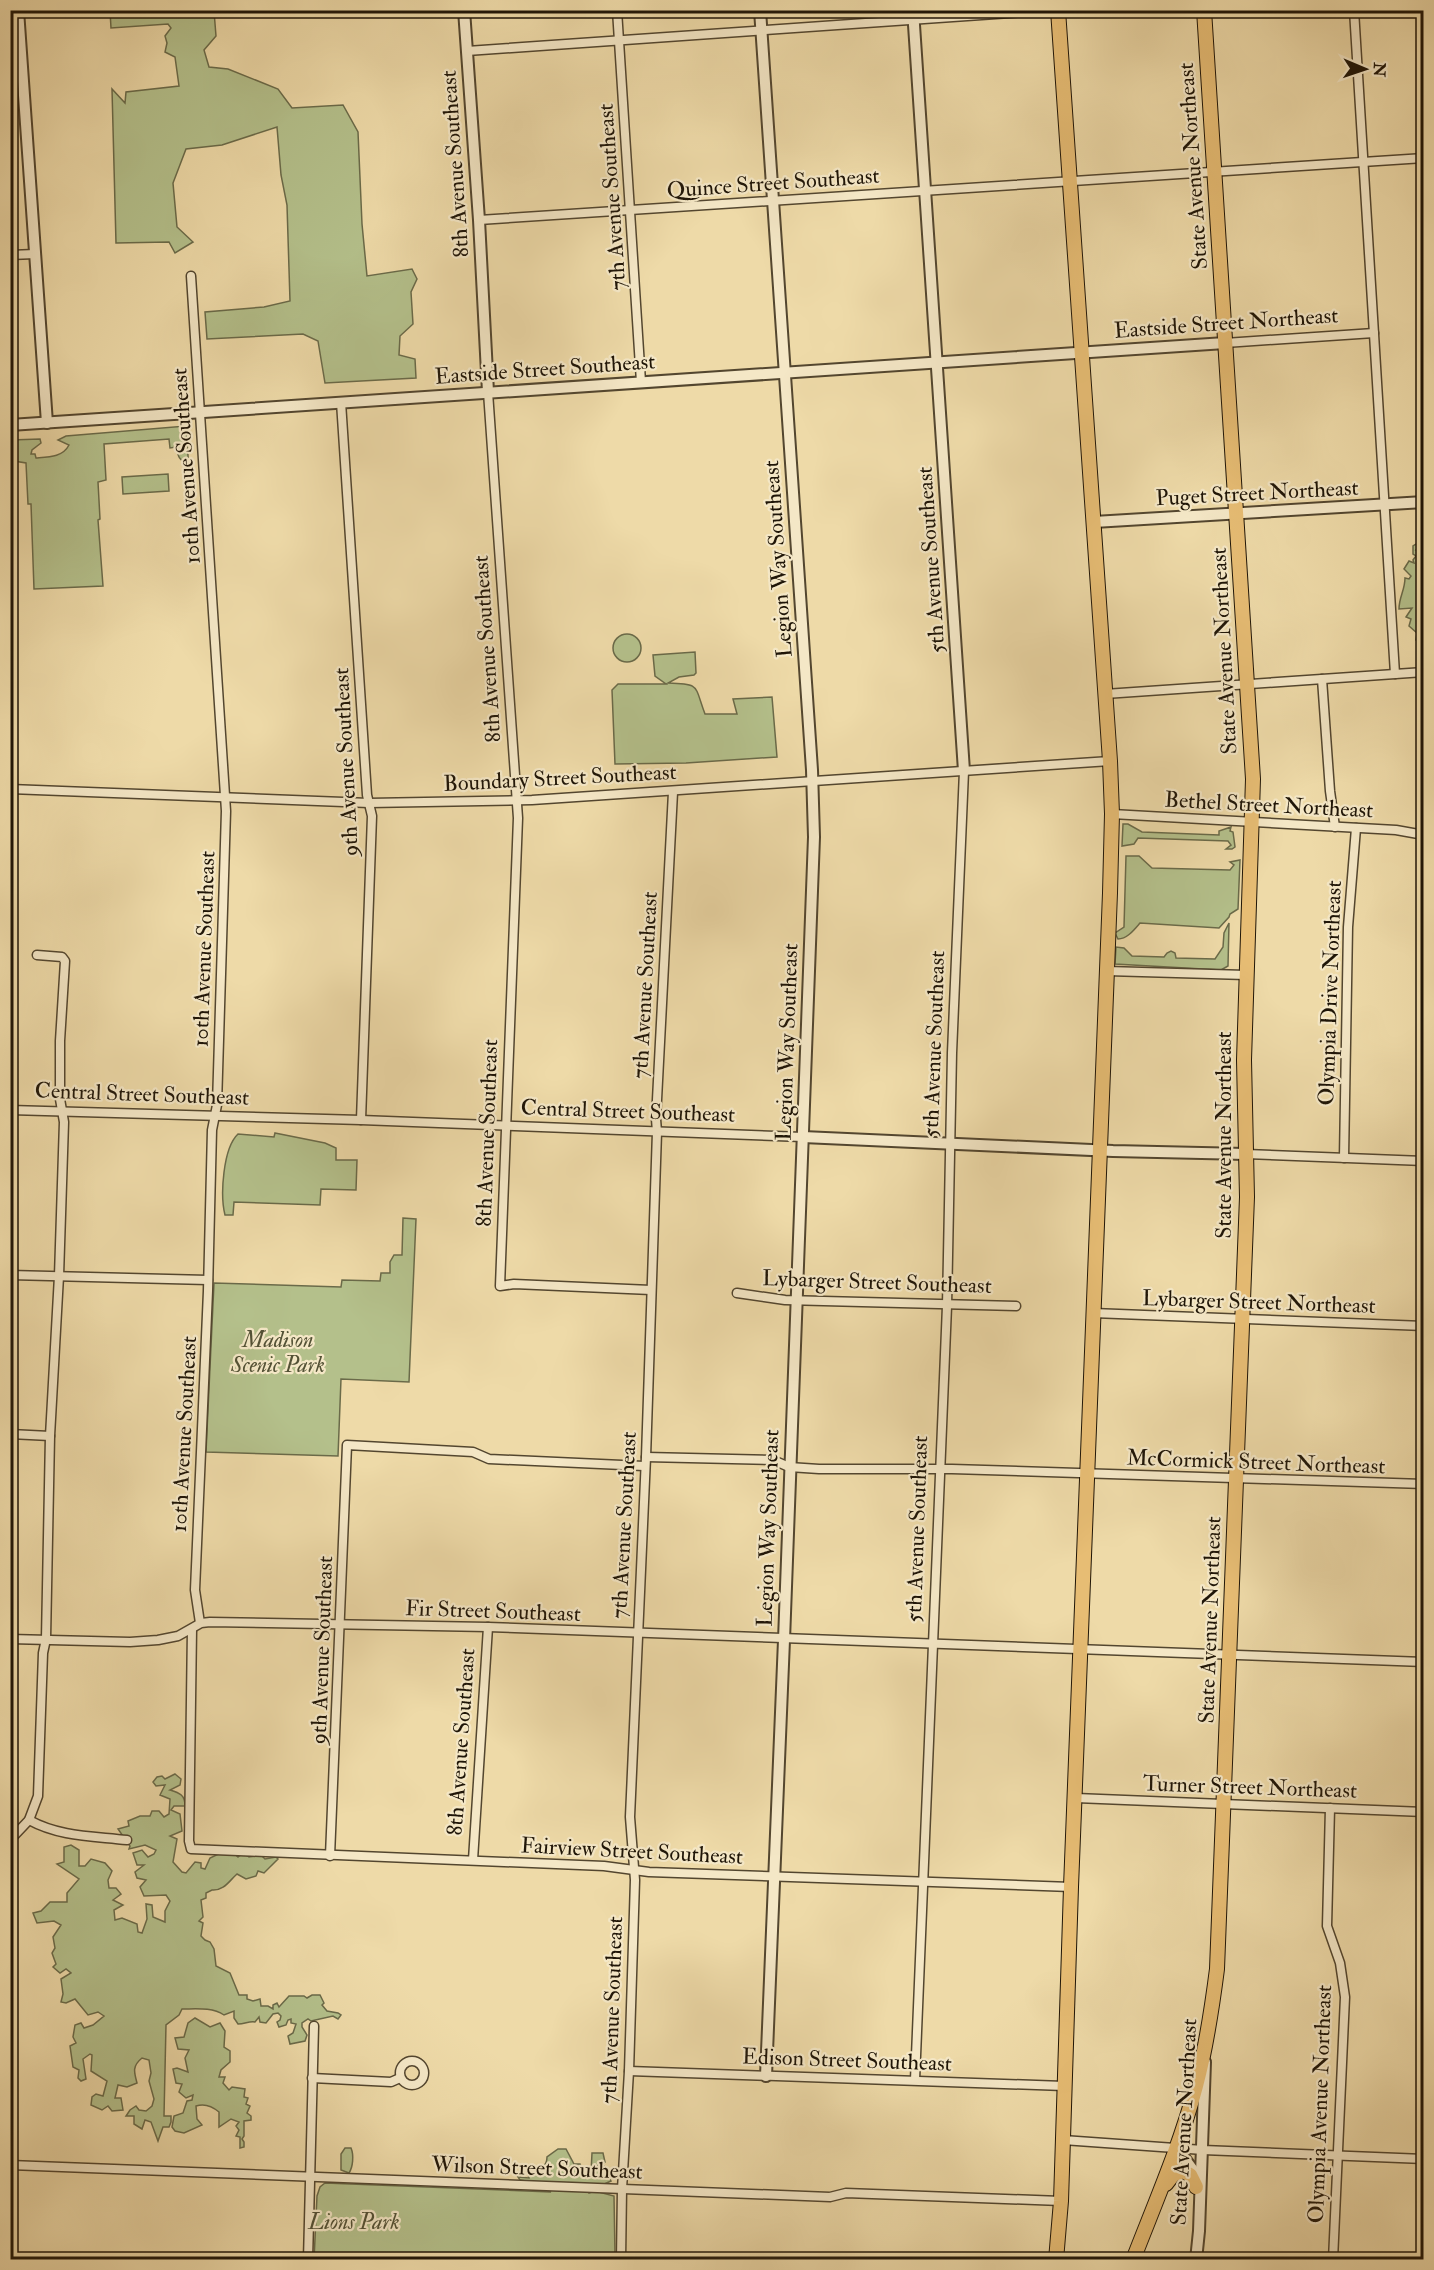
<svg xmlns="http://www.w3.org/2000/svg" width="1434" height="2270" viewBox="0 0 1434 2270" font-family="'IM FELL Double Pica',serif">
<rect width="100%" height="100%" fill="#eedaa8"/>
<filter id="stains"><feTurbulence type="fractalNoise" baseFrequency=".00333" numOctaves="4"/><feColorMatrix values="0 0 0 0 .2 0 0 0 0 .09 0 0 0 0 .02 0 0 0 .5 -.17"/></filter>
<radialGradient id="worn" r=".72"><stop offset=".6" stop-color="#630" stop-opacity="0"/><stop offset="1" stop-color="#630" stop-opacity=".3"/></radialGradient>
<!-- green -->
<g fill="#b4c08b" stroke="#6a6a49" stroke-width="1.5">
<path d="M198,10L214,11L216,36L204,50L209,67L228,69L278,89L292,108L343,105L358,132L362,224L367,276L412,269L417,279L411,292L413,324L400,336L399,355L415,359L416,378L325,383L318,341L303,334L207,339L205,312L264,307L290,301L287,205L281,175L277,127L222,145L186,149L173,183L177,227L193,242L175,253L169,242L116,243L112,89L125,103L126,92L179,86L175,57L165,52L167,43L165,36L171,28L168,24L111,28L110,11Z"/>
<path d="M186,426C187,439 187,451 189,464C179,461 178,456 176,447L170,448L169,439L104,444L106,480L98,482L100,519L98,520L103,586L34,589L31,504H28L26,463L14,461V452H11V440L40,439L41,443L32,450L31,454H35L36,458C49,457 63,457 69,445L58,440L66,436Z"/>
<path d="M168,474L169,491L123,494L122,477Z"/>
<path d="M1416,544L1421,546L1416,550L1423,552V647L1416,640L1417,633L1409,626L1411,619L1406,617L1412,608L1399,609C1399,597 1405,590 1405,578L1409,579L1411,576L1404,569L1409,561L1414,563L1413,560L1416,556L1413,554V546Z"/>
<circle cx="627" cy="648" r="14"/>
<path d="M695,652L696,673L694,675L679,677L668,683C701,684 694,685 705,714H737L733,699L772,697L777,757L686,763L615,764L612,690L618,684H666L655,676L653,655Z"/>
<path d="M1123,824H1128L1142,832L1219,835V831L1231,827L1230,831L1233,832L1235,847L1232,849H1226L1231,845L1228,841L1138,838L1134,844L1122,846Z"/>
<path d="M1126,856H1139L1152,868L1230,870L1234,865L1230,862L1240,860L1238,909L1230,914L1229,917L1219,928L1140,923C1134,930 1127,939 1118,939L1115,933L1124,927Z"/>
<path d="M1229,923L1228,966L1221,970L1115,964L1116,947L1124,948L1132,956L1164,957L1167,953L1171,951L1175,953L1176,958L1215,959L1223,947L1224,933Z"/>
<path d="M275,1133L325,1143L336,1148V1160H357L356,1190L321,1189L320,1205L234,1202L233,1215H225C220,1195 223,1148 238,1134L274,1137Z"/>
<path d="M403,1218L416,1219L409,1382L341,1379L338,1456L206,1452L214,1283L341,1287L342,1280L380,1281L381,1273H390V1262L394,1255H402Z"/>
<path d="M175,1774L181,1779L180,1785L170,1790C180,1793 185,1795 185,1806H174L171,1810L180,1814L182,1831L170,1836L177,1839L173,1862L182,1872L186,1873L195,1862L201,1863V1868L205,1869L210,1858L229,1849L238,1857L243,1853L249,1857L261,1855L265,1859L276,1857L278,1859L264,1873L258,1871L256,1876L246,1879L237,1874C229,1881 224,1891 212,1890L206,1893V1898L201,1900L203,1917L199,1921L203,1923L201,1936L205,1940L210,1942L214,1949L216,1966L230,1973L239,1995H247V1999L253,2001L260,1999L261,2006H268L273,2009V2005L277,2003L279,2007L289,1996H304L307,1998L312,1995H320L324,2003L322,2005L327,2011L338,2013L341,2015L338,2019L333,2016L311,2021L308,2019L302,2023V2027L307,2035L305,2041L290,2044L288,2036L293,2033L296,2024L291,2023V2019L288,2020L286,2025L279,2027L277,2022L280,2020L281,2016L278,2013L273,2014L266,2023L260,2022L259,2017L255,2022C249,2021 245,2024 238,2024L234,2018V2011L224,2015C212,2007 196,2009 182,2009L179,2015L166,2025L164,2116H171V2122L169,2127H163L158,2141L151,2122L145,2120L142,2129L134,2124V2116H126L130,2110L136,2106L139,2110L146,2111L152,2106L154,2099L149,2081L151,2073L149,2060L142,2058C132,2066 134,2072 137,2083L127,2087L118,2085L115,2098H121L123,2110L112,2111L108,2106L102,2110L91,2105L92,2097L96,2094L103,2096L107,2081L91,2071L92,2055L90,2054L83,2059L86,2079L81,2081L78,2078L79,2070L73,2067L70,2046L76,2043L73,2037L75,2025L81,2023L84,2028L93,2025L104,2016L98,2012L88,2015L75,1999L66,2003L61,2002L63,1994L61,1979L71,1973L66,1969L60,1973L53,1967L56,1964L52,1953L55,1948L53,1937L61,1925L54,1921L37,1923L33,1913L41,1911L50,1902H67V1893L79,1879L57,1864L64,1862V1847L71,1845L79,1850V1866H85L91,1859L105,1863L112,1871L108,1880L109,1888H116L121,1894L113,1900L123,1905L114,1910L115,1920L122,1918L137,1924L138,1932L142,1933L147,1919L146,1904L152,1905L153,1917L165,1922V1911L170,1901L166,1895L144,1896L140,1887L146,1880L137,1878L135,1872L144,1865H137L133,1853L142,1850L148,1857L154,1854L156,1850L145,1845L129,1849L130,1846L118,1829L129,1826L128,1821L140,1816H150L152,1811H159L164,1817L169,1814L170,1799L160,1795L165,1785L156,1786L153,1782L157,1777L162,1776L165,1779Z"/>
<path d="M195,2018L210,2027L220,2023L225,2031L224,2047L230,2051V2062L221,2070L219,2077H225L223,2083L229,2090L232,2087L245,2089L244,2097L248,2098L246,2104L250,2106L247,2113L251,2116V2120L244,2121V2136L242,2139L244,2142V2147L240,2148V2137L236,2136L239,2130L236,2126L239,2122L231,2119L219,2127V2112C212,2106 205,2103 196,2106L197,2119L202,2125L184,2133L175,2131L172,2127L174,2116L183,2113L187,2101L192,2100L193,2095L186,2098L179,2092L182,2084L176,2083L173,2069L177,2068L188,2072L185,2058L189,2050L178,2049L175,2038L184,2037L188,2023Z"/>
<path d="M345,2148H351C354,2155 353,2167 349,2173L341,2170V2154Z"/>
<path d="M558,2149H566L574,2164H580L584,2174L591,2173L592,2153H603L605,2162L597,2166L596,2170L604,2166L611,2181L588,2191L589,2193L595,2191L614,2196L615,2255L613,2259L314,2260L317,2196L320,2187L325,2183L551,2192L531,2182L520,2180L518,2177L529,2178L528,2174C537,2170 547,2169 547,2157Z"/>
</g>
<g fill="none" stroke-linecap="round" stroke-linejoin="round">
<defs>
<g id="minor">
<path d="M617,10L641,382"/>
<path d="M1354,10L1395,674"/>
<path d="M467,51L1052,10"/>
<path d="M479,220L1424,158"/>
<path d="M10,255L35,254"/>
<path d="M191,276L226,811L217,1105L212,1130L208,1291L195,1590L200,1623"/>
<path d="M1225,343L1374,333"/>
<path d="M488,392L518,818L500,1286L514,1284L651,1290"/>
<path d="M341,402L367,795L372,816L361,1120"/>
<path d="M1322,679L1330,791L1335,827"/>
<path d="M1105,694L1424,672"/>
<path d="M10,789L369,803L532,800L1110,761"/>
<path d="M1112,814L1396,830L1424,835"/>
<path d="M1107,971L1246,975"/>
<path d="M10,1110L361,1120L803,1137"/>
<path d="M1246,1154L1424,1161"/>
<path d="M1344,1158L1348,927L1356,828"/>
<path d="M10,1275L208,1280"/>
<path d="M737,1293L785,1300L1016,1306"/>
<path d="M1093,1313L1424,1326"/>
<path d="M10,1434L50,1436"/>
<path d="M646,1457L773,1460L789,1467L819,1469H952L1424,1484"/>
<path d="M192,1629L189,1841L191,1849L604,1866L649,1872L1071,1887"/>
<path d="M10,1639L130,1642L158,1640L178,1636L201,1623L210,1622L488,1627L1424,1662"/>
<path d="M1076,1798L1424,1812"/>
<path d="M1330,1808L1327,1926L1340,1963L1345,1997L1333,2260"/>
<path d="M29,1820C60,1837 93,1836 127,1840"/>
<path d="M10,1840L29,1820L38,1796L43,1653L46,1639L50,1436L59,1276L64,1122L60,1099V1041L65,961L62,957L37,955"/>
<path d="M330,1856L347,1445L473,1452L489,1459L644,1466"/>
<path d="M473,1860L488,1627"/>
<circle cx="412" cy="2073" r="12"/>
<path d="M629,2071L1064,2086"/>
<path d="M312,2078L391,2082L400,2078"/>
<path d="M915,2080L947,1306L952,1053L964,771"/>
<path d="M1063,2140L1203,2150L1424,2159"/>
<path d="M10,2165L830,2197L846,2193L1061,2201"/>
<path d="M308,2260L314,2026"/>
<path d="M621,2260L622,2189L629,2071L635,1880L630,1817L646,1457L657,1132L656,1119L673,792"/>
</g>
<g id="tertiary">
<path d="M18,10L47,423"/>
<path d="M464,10L479,220L488,392"/>
<path d="M760,10L812,770L814,837L784,1640L766,2076"/>
<path d="M913,10L964,771"/>
<path d="M10,425L1225,343"/>
<path d="M1094,522L1424,502"/>
<path d="M803,1137L1113,1151L1246,1154"/>
<path d="M1176,2147L1193,2170L1196,2181"/>
<path d="M1196,2260L1199,2231L1205,2062"/>
</g>
<g id="primary">
<path d="M1166,2184L1173,2175L1183,2171L1190,2175L1196,2187"/>
<path d="M1056,2260L1061,2201L1071,1887L1110,893L1112,814L1110,761L1058,10"/>
<path d="M1133,2260C1155,2203 1180,2146 1196,2086C1206,2048 1212,2008 1217,1969L1247,1197L1244,1060L1253,779L1204,10"/>
</g>
</defs>
<!-- minor casing -->
<use href="#minor" stroke="#53462f" stroke-width="11"/>
<!-- tertiary casing -->
<use href="#tertiary" stroke="#53462f" stroke-width="14"/>
<!-- primary casing -->
<use href="#primary" stroke="#1f1507" stroke-width="16"/>
<!-- minor -->
<use href="#minor" stroke="#f4e7c6" stroke-width="8"/>
<!-- tertiary -->
<use href="#tertiary" stroke="#f4e7c6" stroke-width="10"/>
<!-- primary -->
<use href="#primary" stroke="#e7bd74" stroke-width="14"/>
</g>
<g text-anchor="middle" dominant-baseline="central" stroke-width="4.5" stroke-linejoin="round" paint-order="stroke">
<!-- street labels -->
<g font-size="22" fill="#1f1507" stroke="#f4e7c6">
<text transform="translate(455 164) rotate(-94)">8th Avenue Southeast</text>
<text transform="translate(1193 166) rotate(-94)">State Avenue Northeast</text>
<text transform="translate(773 183) rotate(-4)">Quince Street Southeast</text>
<text transform="translate(612 197) rotate(-94)">7th Avenue Southeast</text>
<text transform="translate(1226 323) rotate(-4)">Eastside Street Northeast</text>
<text transform="translate(545 369) rotate(-4)">Eastside Street Southeast</text>
<text transform="translate(186 466) rotate(-94)">10th Avenue Southeast</text>
<text transform="translate(1257 493) rotate(-3)">Puget Street Northeast</text>
<text transform="translate(778 559) rotate(-94)">Legion Way Southeast</text>
<text transform="translate(931 560) rotate(-94)">5th Avenue Southeast</text>
<text transform="translate(487 649) rotate(-94)">8th Avenue Southeast</text>
<text transform="translate(1224 651) rotate(-93)">State Avenue Northeast</text>
<text transform="translate(346 762) rotate(-93)">9th Avenue Southeast</text>
<text transform="translate(560 778) rotate(-3)">Boundary Street Southeast</text>
<text transform="translate(1269 805) rotate(3)">Bethel Street Northeast</text>
<text transform="translate(204 949) rotate(-88)">10th Avenue Southeast</text>
<text transform="translate(645 985) rotate(-87)">7th Avenue Southeast</text>
<text transform="translate(1330 993) rotate(-88)">Olympia Drive Northeast</text>
<text transform="translate(787 1042) rotate(-88)">Legion Way Southeast</text>
<text transform="translate(934 1044) rotate(-88)">5th Avenue Southeast</text>
<text transform="translate(142 1094) rotate(2)">Central Street Southeast</text>
<text transform="translate(628 1111) rotate(2)">Central Street Southeast</text>
<text transform="translate(487 1133) rotate(-88)">8th Avenue Southeast</text>
<text transform="translate(1224 1135) rotate(-90)">State Avenue Northeast</text>
<text transform="translate(877 1282) rotate(2)">Lybarger Street Southeast</text>
<text transform="translate(1259 1302) rotate(2)">Lybarger Street Northeast</text>
<text transform="translate(184 1434) rotate(-87)">10th Avenue Southeast</text>
<text transform="translate(1256 1462) rotate(2)">McCormick Street Northeast</text>
<text transform="translate(624 1525) rotate(-87)">7th Avenue Southeast</text>
<text transform="translate(768 1528) rotate(-88)">Legion Way Southeast</text>
<text transform="translate(917 1529) rotate(-88)">5th Avenue Southeast</text>
<text transform="translate(493 1611) rotate(2)">Fir Street Southeast</text>
<text transform="translate(1210 1620) rotate(-88)">State Avenue Northeast</text>
<text transform="translate(322 1650) rotate(-88)">9th Avenue Southeast</text>
<text transform="translate(461 1742) rotate(-86)">8th Avenue Southeast</text>
<text transform="translate(1250 1787) rotate(2)">Turner Street Northeast</text>
<text transform="translate(632 1851) rotate(3)">Fairview Street Southeast</text>
<text transform="translate(612 2010) rotate(-88)">7th Avenue Southeast</text>
<text transform="translate(847 2060) rotate(2)">Edison Street Southeast</text>
<text transform="translate(1320 2104) rotate(-88)">Olympia Avenue Northeast</text>
<text transform="translate(1184 2122) rotate(-87)">State Avenue Northeast</text>
<text transform="translate(537 2168) rotate(2)">Wilson Street Southeast</text>
</g>
<!-- park labels -->
<g font-size="22" font-style="italic" fill="#535135" stroke="#f4e7c6">
<text x="278" y="1340">Madison<tspan x="278" dy="25">Scenic Park</tspan></text>
<text x="354" y="2222">Lions Park</text>
</g>
</g>
<!-- margin -->
<rect width="1434" height="2270" fill="none" stroke="#eedaa8" stroke-width="36"/>
<rect x="12" y="12" width="1410" height="2246" fill="none" stroke="#1f1507" stroke-width="3"/>
<rect x="18" y="18" width="1398" height="2234" fill="none" stroke="#1f1507" stroke-width="1.5"/>
<!-- north arrow -->
<g transform="translate(1365 69) rotate(92)" stroke="#f4e7c6" stroke-width="4.5" paint-order="stroke">
<path d="M0-4.5L10 22L0 15L-10 22Z" fill="#1f1507"/>
<text y="-9" font-size="16" font-weight="bold" text-anchor="middle" fill="#1f1507">N</text>
</g>
<rect width="100%" height="100%" filter="url(#stains)"/>
<rect width="100%" height="100%" fill="url(#worn)"/>
</svg>
